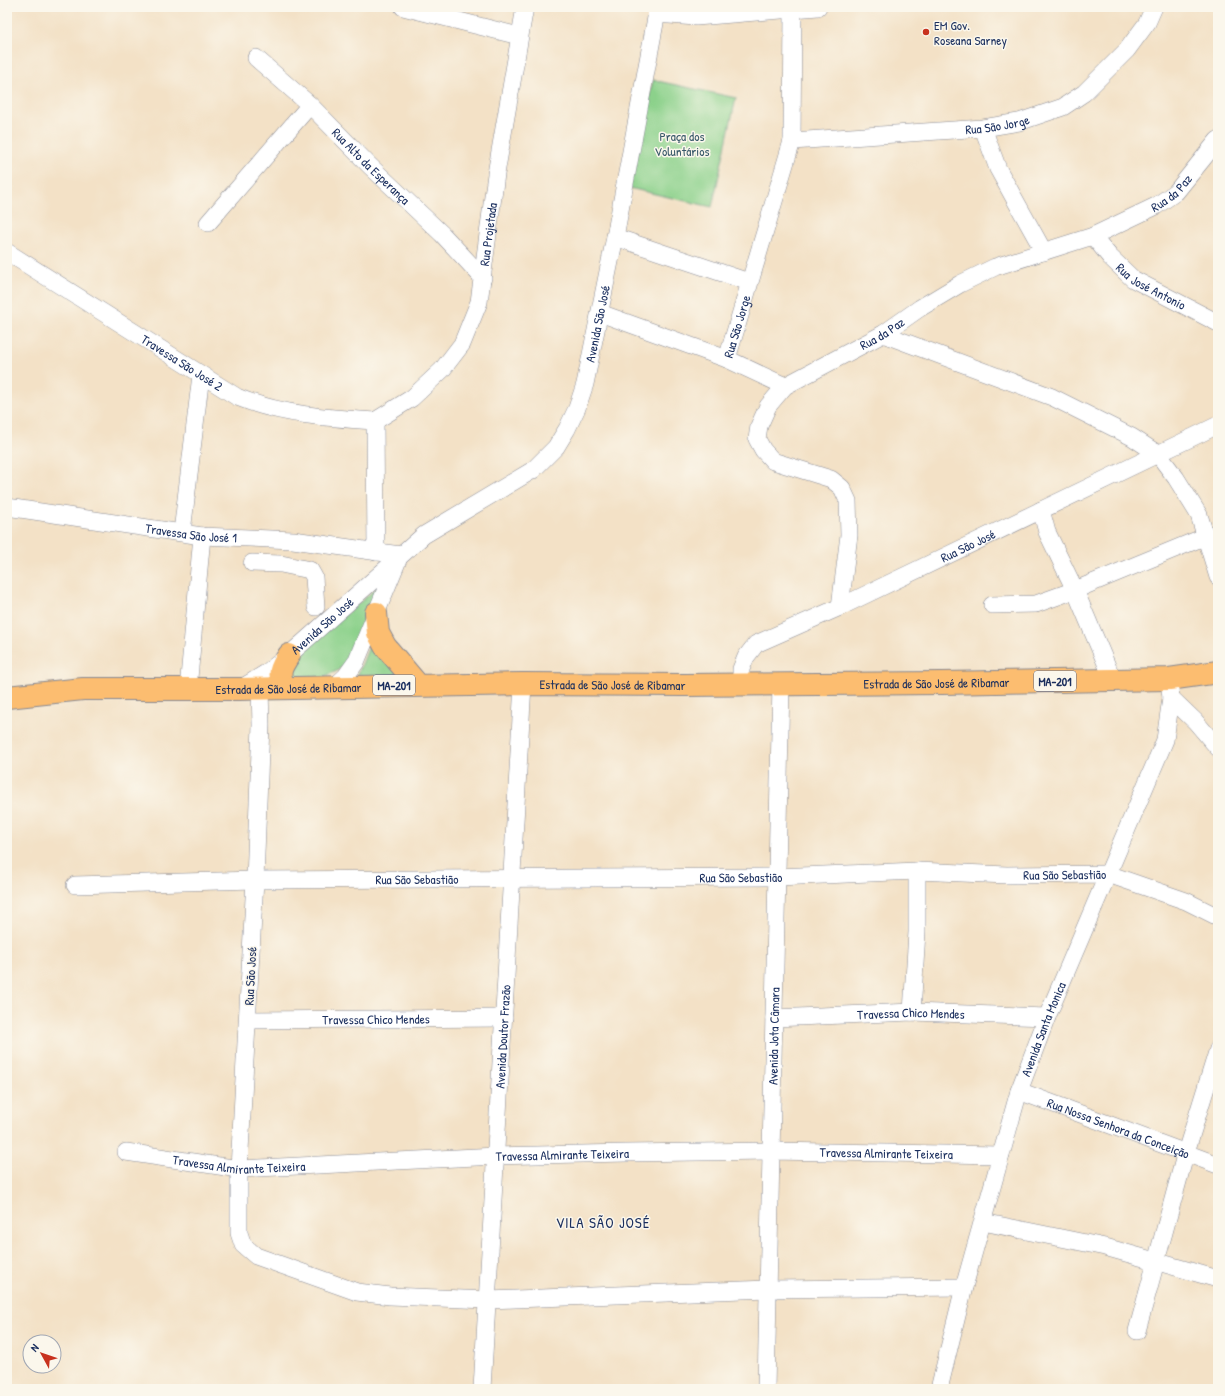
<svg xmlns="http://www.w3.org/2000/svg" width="1225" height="1396" viewBox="0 0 1225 1396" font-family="'Patrick Hand',sans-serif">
<rect width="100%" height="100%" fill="#fbf7ec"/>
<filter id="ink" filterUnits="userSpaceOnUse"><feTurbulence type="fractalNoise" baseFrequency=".025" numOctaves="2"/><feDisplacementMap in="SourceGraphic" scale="8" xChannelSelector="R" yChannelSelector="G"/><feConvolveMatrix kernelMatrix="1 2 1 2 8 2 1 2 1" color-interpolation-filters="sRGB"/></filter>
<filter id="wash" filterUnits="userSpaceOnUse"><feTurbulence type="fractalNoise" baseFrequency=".012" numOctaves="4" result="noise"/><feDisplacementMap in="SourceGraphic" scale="16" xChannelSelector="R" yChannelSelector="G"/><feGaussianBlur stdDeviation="0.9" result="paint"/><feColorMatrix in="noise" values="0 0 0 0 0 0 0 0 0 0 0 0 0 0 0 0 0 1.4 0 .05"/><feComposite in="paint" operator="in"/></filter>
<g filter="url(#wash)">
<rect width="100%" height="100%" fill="#f3e1c6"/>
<!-- green -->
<g fill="#8cd18b" stroke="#548074">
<path d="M653,80L736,98L712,207L629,188Z"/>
<path d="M379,586L347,663L337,671L321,678L295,676L293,674L292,664L298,654Z"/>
<path d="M373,636L401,675L357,677Z"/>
</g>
</g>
<g filter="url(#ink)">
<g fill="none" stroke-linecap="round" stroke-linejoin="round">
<defs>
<g id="minor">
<path d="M403,7L519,36"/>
<path d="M656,14L696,17L818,7"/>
<path id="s1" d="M256,58L310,105L370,166L442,234L483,278"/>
<path d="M983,128L998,169L1044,252"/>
<path id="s2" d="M792,141L983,128L1019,122L1063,107L1084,93L1127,50L1147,23L1154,7"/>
<path d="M208,223L310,105"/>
<path id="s3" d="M1093,236L1110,257L1133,279L1218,323"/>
<path d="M615,237L749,282"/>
<path id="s4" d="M7,252L237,397C281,415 328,418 375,421"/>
<path d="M600,313L727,359"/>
<path d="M883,334L1052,397L1132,437L1158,454L1176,478L1199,515L1218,577"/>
<path id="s5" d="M785,386L727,359L792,141L793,10"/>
<path id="s6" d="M375,421L412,398L442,370L462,344L479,302L496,174L525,7"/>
<path d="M375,421L376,552"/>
<path id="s7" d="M7,507L202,536L293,540L400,555"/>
<path d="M1041,510L1047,532L1075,590L1113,680"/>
<path d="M182,532L201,375"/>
<path d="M252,563L281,564L310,570L314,577L316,607"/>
<path d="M992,605L1036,604L1075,590L1204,537"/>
<path id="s8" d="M840,607L849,535L848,501L842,488L831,479L773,461L763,450L757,439L759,426L768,406L785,386L883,334L920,308L960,284L995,267L1093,236L1156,206L1176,192L1218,140"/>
<path id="s9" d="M741,684V669L746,657L756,644L840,607L1218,425"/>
<path d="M333,688L346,676L356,662L398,560"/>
<path d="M188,689L202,536"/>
<path id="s10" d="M240,689L266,673L289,655L424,535L533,470L556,447L567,429L577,408L585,384L615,237L658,7"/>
<path d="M260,689L261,725L255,880L239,1169V1233L243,1245L256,1256L357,1292L390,1296L488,1300L768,1289L964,1287"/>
<path d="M1171,698L1195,721L1218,748"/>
<path id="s11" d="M75,885L255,880L777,877L917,871L1007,875L1108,874L1186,901L1218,917"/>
<path d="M912,1012L917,932V871"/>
<path id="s12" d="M774,1018L912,1012L1047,1017"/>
<path id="s13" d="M248,1020L504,1018"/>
<path id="s14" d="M1019,1091L1218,1165"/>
<path id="s15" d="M126,1152L239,1169L496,1156L627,1153L771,1151L1001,1155"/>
<path d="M983,1222L1105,1247L1218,1279"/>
<path d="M1137,1331L1186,1152L1218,1049"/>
<path id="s16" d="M482,1389L523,684"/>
<path id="s17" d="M766,1389L781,684"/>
<path id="s18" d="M939,1389L964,1287L1019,1091L1047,1017L1165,740L1171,698L1169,679"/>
</g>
<g id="major">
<path d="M376,613L378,633L385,646L418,685"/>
<path d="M286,688C276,675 281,667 289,655"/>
<path id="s19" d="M7,697L83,689H239L523,684L684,685L942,683L1169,679L1218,672"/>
</g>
</defs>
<!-- minor casing -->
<use href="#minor" stroke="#878892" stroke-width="18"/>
<!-- major casing -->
<use href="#major" stroke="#878892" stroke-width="24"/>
<!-- minor -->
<use href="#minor" stroke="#fff" stroke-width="17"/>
<!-- major -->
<use href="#major" stroke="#fcbd6f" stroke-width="22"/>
</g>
</g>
<!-- markers -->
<circle fill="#c8321e" stroke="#fbf7ec" stroke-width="1.5" cx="926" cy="32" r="4"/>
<g text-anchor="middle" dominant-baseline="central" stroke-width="3" stroke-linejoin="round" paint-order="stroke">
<!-- shield labels -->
<g fill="#fbf7ec" stroke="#5e6b89" stroke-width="1">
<rect x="1034" y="671" width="42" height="20" rx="3"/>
<rect x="373" y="675" width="42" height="20" rx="3"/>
</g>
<g font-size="12" font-weight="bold" fill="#1b2f5e">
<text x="1055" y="681">MA-201</text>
<text x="394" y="685">MA-201</text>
</g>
<!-- poi labels -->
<g font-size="13" fill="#1b2f5e" stroke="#fbf7ec" text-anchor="start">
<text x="934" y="25">EM Gov.<tspan x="934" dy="15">Roseana Sarney</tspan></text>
</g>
<!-- street labels -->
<g font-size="13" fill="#1b2f5e" stroke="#fbf7ec">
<text stroke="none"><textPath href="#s2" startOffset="206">Rua São Jorge</textPath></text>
<text stroke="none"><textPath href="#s1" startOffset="158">Rua Alto da Esperança</textPath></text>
<text stroke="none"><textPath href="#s8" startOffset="719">Rua da Paz</textPath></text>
<text stroke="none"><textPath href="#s6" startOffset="231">Rua Projetada</textPath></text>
<text stroke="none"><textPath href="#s3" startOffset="78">Rua José Antonio</textPath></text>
<text stroke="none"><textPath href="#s10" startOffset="531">Avenida São José</textPath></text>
<text stroke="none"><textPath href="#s5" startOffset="98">Rua São Jorge</textPath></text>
<text stroke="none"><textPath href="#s8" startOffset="395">Rua da Paz</textPath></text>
<text stroke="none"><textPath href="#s4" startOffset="207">Travessa São José 2</textPath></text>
<text stroke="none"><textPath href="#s7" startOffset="186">Travessa São José 1</textPath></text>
<text stroke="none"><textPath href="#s9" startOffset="278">Rua São José</textPath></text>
<text stroke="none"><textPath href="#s10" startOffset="104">Avenida São José</textPath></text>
<text stroke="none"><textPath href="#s19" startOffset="930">Estrada de São José de Ribamar</textPath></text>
<text stroke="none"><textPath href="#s19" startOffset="606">Estrada de São José de Ribamar</textPath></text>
<text stroke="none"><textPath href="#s19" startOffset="282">Estrada de São José de Ribamar</textPath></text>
<text stroke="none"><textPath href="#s11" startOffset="990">Rua São Sebastião</textPath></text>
<text stroke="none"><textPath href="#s11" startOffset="666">Rua São Sebastião</textPath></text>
<text stroke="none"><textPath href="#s11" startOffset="342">Rua São Sebastião</textPath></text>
<text transform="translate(250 976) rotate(-87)">Rua São José</text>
<text stroke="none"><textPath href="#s12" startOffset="137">Travessa Chico Mendes</textPath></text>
<text stroke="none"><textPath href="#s13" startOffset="128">Travessa Chico Mendes</textPath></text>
<text stroke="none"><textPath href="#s18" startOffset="375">Avenida Santa Monica</textPath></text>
<text stroke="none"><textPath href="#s16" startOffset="353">Avenida Doutor Frazão</textPath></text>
<text stroke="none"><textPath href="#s17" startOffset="353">Avenida Jota Câmara</textPath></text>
<text stroke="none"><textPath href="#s14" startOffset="106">Rua Nossa Senhora da Conceição</textPath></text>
<text stroke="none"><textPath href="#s15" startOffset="762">Travessa Almirante Teixeira</textPath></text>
<text stroke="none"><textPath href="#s15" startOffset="438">Travessa Almirante Teixeira</textPath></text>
<text stroke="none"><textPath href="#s15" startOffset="114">Travessa Almirante Teixeira</textPath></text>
</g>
<!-- park labels -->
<g font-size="13" fill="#375869" stroke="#fbf7ec">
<text x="682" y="136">Praça dos<tspan x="682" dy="15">Voluntários</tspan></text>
</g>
<!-- quarter labels -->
<g font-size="15" letter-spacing="1" fill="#1b2f5e" stroke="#fbf7ec">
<text x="603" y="1222">VILA SÃO JOSÉ</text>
</g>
</g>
<!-- margin -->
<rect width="1225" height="1396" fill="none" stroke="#fbf7ec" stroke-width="24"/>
<!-- north arrow -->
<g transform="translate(42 1354) rotate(310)"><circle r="19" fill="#fbf7ec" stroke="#a1a7b3"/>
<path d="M0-3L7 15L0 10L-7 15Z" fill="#c8321e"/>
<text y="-6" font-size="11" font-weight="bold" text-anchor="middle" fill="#1b2f5e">N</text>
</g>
</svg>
